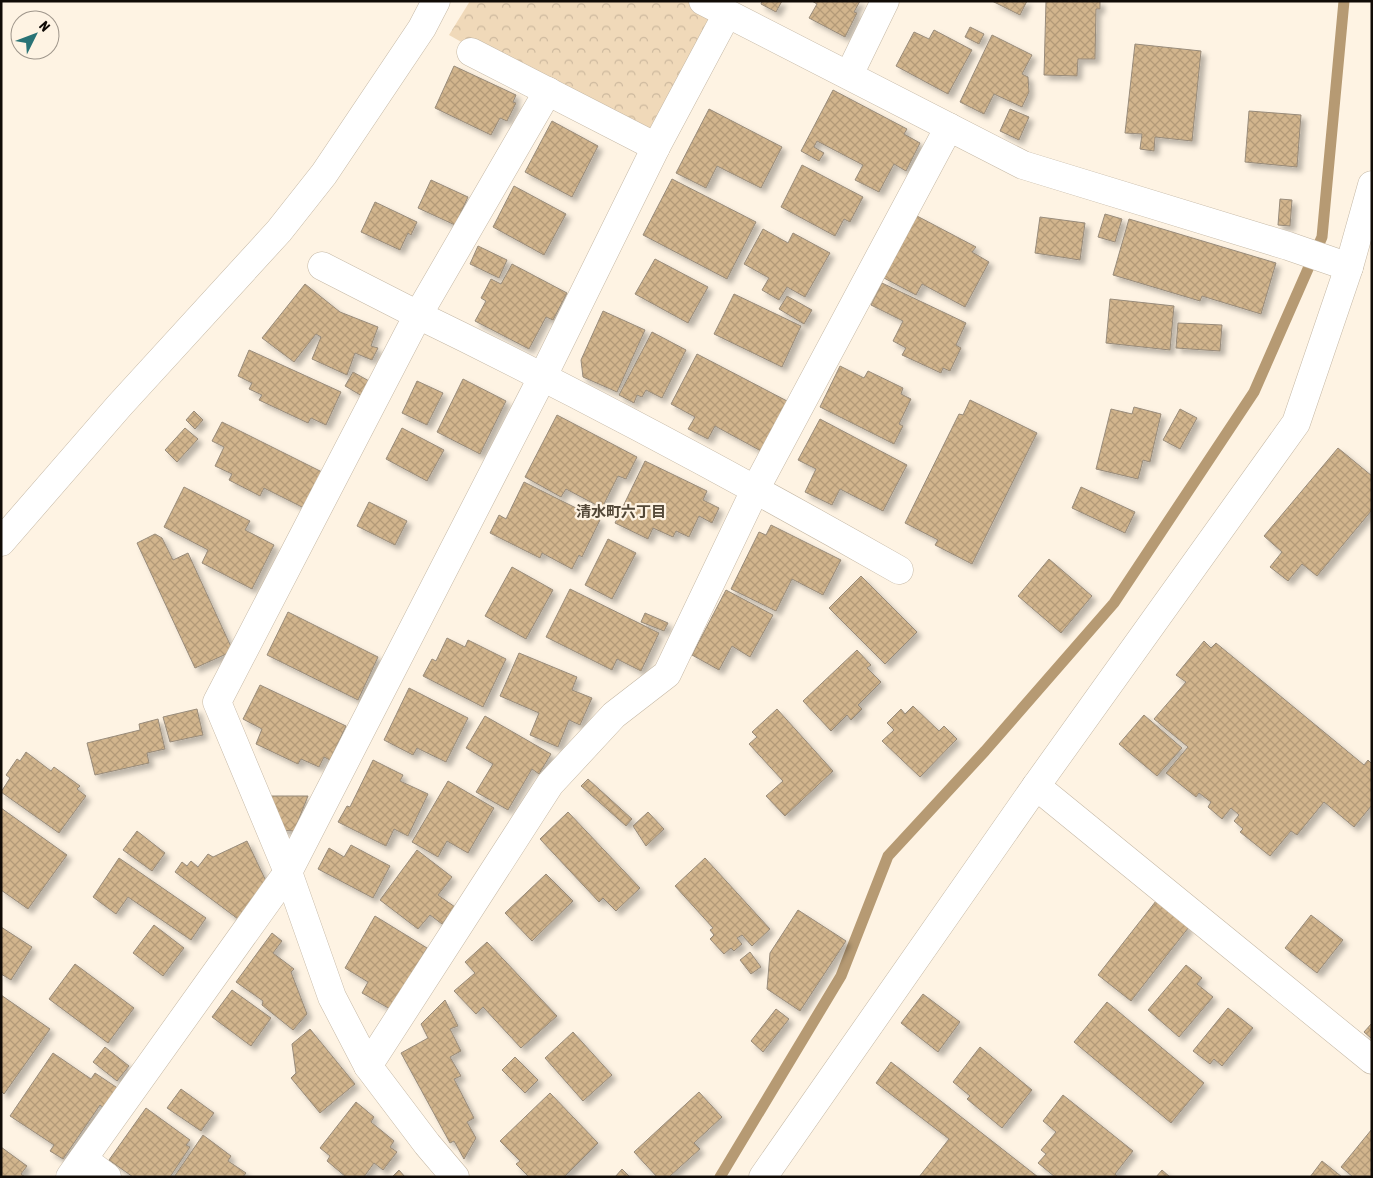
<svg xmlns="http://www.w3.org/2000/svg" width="1373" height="1178" viewBox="0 0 1373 1178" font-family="'Asap Condensed','Noto Sans JP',sans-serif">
<defs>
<pattern id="forest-crowns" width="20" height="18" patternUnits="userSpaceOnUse" patternTransform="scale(1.25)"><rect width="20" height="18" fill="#f0d9b9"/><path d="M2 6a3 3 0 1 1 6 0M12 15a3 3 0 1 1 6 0" fill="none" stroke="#cdb99e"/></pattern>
<pattern id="building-cross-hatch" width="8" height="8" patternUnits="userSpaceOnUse" patternTransform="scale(1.25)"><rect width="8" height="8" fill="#d2b58d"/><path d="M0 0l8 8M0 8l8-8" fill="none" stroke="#b39a78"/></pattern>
<filter id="shadow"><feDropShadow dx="4.5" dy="4.5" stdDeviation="2.5" flood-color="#0004"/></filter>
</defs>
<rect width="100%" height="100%" fill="#fef3e3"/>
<!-- forest -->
<path fill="url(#forest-crowns)" d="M470,1H703L727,14L656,147L548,91L449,35Z"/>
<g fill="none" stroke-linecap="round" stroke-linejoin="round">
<!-- stream -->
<path stroke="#b69a73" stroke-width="11" d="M720,1177L841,976L888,856L985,751L1114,603L1254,392L1322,237L1344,1"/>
</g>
<!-- building -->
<g fill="url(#building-cross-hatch)" stroke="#988b7a" filter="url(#shadow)">
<path d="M762,1H782L776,12L761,4Z"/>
<path d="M812,1H860L854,12L857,13L845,37L809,18L817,4Z"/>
<path d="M992,1H1027L1020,15Z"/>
<path d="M1046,1H1100V9H1096L1095,59H1078L1077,76L1044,75Z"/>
<path d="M970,27L984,34L979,44L965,37Z"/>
<path d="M934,30L972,50L948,94L896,66L914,32L929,39Z"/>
<path d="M992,35L1032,55L1022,74L1028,77L1029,92L1022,107L994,94L984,114L960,102Z"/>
<path d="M1135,44L1201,51L1192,141L1155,137L1154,151L1140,149L1142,134L1125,133Z"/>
<path d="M454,66L516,95L513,102L516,103L507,121L500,118L491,135L435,108Z"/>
<path d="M833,90L907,129L904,134L920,143L906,171L894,164L879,192L855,180L863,165L817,141L814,147L824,153L819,161L801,151Z"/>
<path d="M709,109L782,147L761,188L717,166L706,188L676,173Z"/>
<path d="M1010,109L1029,117L1019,140L1000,131Z"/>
<path d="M1249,111L1301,115L1297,167L1245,162Z"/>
<path d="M552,121L598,146L572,197L525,172Z"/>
<path d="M802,165L863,197L850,222L844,219L835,236L781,207Z"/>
<path d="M672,179L756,222L727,279L643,235Z"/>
<path d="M431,180L468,197L455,225L418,208Z"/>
<path d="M514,186L566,214L544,255L493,227Z"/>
<path d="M1280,199L1292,200L1290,226L1278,225Z"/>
<path d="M375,202L417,222L411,235L408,233L400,250L361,232Z"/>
<path d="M1105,214L1122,219L1115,242L1098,237Z"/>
<path d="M917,216L976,247L972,252L989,262L965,307L922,284L916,295L884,278Z"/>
<path d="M1040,217L1085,223L1080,260L1035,253Z"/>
<path d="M1129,219L1276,263L1261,314L1202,296L1200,301L1113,275Z"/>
<path d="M763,229L788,243L793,233L830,253L805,297L787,287L779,300L762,290L769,278L744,264Z"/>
<path d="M478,246L507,260L499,278L470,264Z"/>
<path d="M655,259L708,287L688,323L635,294Z"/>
<path d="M512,264L567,293L553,320L546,317L529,349L475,321L486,301L481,298L491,279L501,284Z"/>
<path d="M882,283L966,323L956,345L961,348L950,371L943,368L941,373L902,355L906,348L893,341L903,321L871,305Z"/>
<path d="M305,284L340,312L378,327L371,346L378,348L372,360L355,353L347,375L312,359L321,337L316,334L294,362L262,338Z"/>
<path d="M734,294L801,326L782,367L714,334Z"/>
<path d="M787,296L812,310L804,324L779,309Z"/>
<path d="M1110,299L1174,306L1170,350L1106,343Z"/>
<path d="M603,311L645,330L617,392L583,377L581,360Z"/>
<path d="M1178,323L1222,325L1220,351L1176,348Z"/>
<path d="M652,332L686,350L662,398L646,390L642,397L637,395L634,403L619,395Z"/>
<path d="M249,350L341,392L326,425L311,418L308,423L259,400L262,395L249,389L252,383L238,376Z"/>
<path d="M697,354L787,401L761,451L715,426L708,439L688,429L695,417L671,404Z"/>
<path d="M840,366L864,378L868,371L903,388L901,394L911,399L899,424L903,426L894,444L820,407Z"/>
<path d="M353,372L369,381L362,396L345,386Z"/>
<path d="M463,379L506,401L480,454L437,432Z"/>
<path d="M417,381L443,393L427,425L402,413Z"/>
<path d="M970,400L1037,433L972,564L935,545L938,540L905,523L959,414L963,415Z"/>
<path d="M1134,407L1161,414L1150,462L1143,460L1138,479L1096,469L1111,409L1132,414Z"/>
<path d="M1180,409L1197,418L1180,449L1163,440Z"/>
<path d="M194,411L203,420L195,429L186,420Z"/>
<path d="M557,415L637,457L626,479L618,476L602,508L566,489L561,497L525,477Z"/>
<path d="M820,419L907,465L883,511L840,489L832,505L805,492L816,469L798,460Z"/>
<path d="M222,422L322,472L304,508L264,488L260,496L229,480L232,474L215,466L224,447L212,441Z"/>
<path d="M185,428L198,439L177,462L165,450Z"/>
<path d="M402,428L444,450L427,481L386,459Z"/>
<path d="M1338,448L1372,476V510L1317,576L1302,564L1288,581L1270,567L1282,552L1264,536Z"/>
<path d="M645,461L707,491L703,500L719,508L712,523L699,516L689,537L676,531L673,537L653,528L648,539L615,523Z"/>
<path d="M524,482L600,520L582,557L579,555L572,569L542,553L540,558L490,533L499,515L506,519Z"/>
<path d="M184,487L250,521L245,530L274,545L252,589L202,563L208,550L164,527Z"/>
<path d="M1081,487L1135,512L1125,533L1072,508Z"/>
<path d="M369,502L407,521L395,545L357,526Z"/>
<path d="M771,525L841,560L823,595L792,579L776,611L731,589L759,532L766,535Z"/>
<path d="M155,534L162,538L173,560L188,553L233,651L195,668L137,543Z"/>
<path d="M608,539L636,553L612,599L585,585Z"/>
<path d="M1049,559L1092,596L1061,633L1018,596Z"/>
<path d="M512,567L553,590L526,639L485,616Z"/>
<path d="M861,576L917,632L885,664L829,608Z"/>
<path d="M570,589L659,633L641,671L617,659L612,670L546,637Z"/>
<path d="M726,590L773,615L750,657L732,646L719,670L692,655Z"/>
<path d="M288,612L378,657L358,700L267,655Z"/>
<path d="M645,613L668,623L664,631L641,622Z"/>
<path d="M447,638L465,647L468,640L506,659L483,707L423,676L432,659L436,661Z"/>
<path d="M1204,641L1211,648L1216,643L1364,765L1368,760L1372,764V805L1354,827L1324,802L1297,835L1291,831L1270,856L1240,832L1243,829L1234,821L1239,815L1231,808L1222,819L1208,807L1211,802L1199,793L1196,797L1166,773L1188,747L1154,719L1186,682L1176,675Z"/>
<path d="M857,650L871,665L867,668L881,682L858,705L862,709L851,720L847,715L831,731L803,701Z"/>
<path d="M519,653L577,677L572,690L592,698L580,725L569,720L558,747L530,735L539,713L500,696Z"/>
<path d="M260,685L346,726L330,760L324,757L319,767L301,759L298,764L256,744L262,729L243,719Z"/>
<path d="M409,688L468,718L446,762L417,748L413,755L384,740Z"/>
<path d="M913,706L939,731L944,726L957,739L920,777L882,741L894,730L887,723L901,709L905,714Z"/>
<path d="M197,709L203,735L170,742L163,717Z"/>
<path d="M777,709L833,771L785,816L766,796L783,781L749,744L757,737L752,732Z"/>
<path d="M1144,715L1182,748L1157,776L1119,744Z"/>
<path d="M485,716L551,754L539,774L532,769L508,810L476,792L493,764L466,748Z"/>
<path d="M158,719L165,749L147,753L149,763L95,775L87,743L140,730L139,724Z"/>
<path d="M26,752L51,771L54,767L80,786L77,789L86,796L59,833L1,792L10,778L6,775L17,759L20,761Z"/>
<path d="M373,760L403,775L400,781L428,794L408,836L394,829L386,846L338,822L347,806L350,807Z"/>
<path d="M588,779L632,819L626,826L581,786Z"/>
<path d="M448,781L494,808L468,853L447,841L438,857L412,842Z"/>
<path d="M271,796H308L294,831L280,830Z"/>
<path d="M1,808L67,855L28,909L1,890Z"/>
<path d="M568,812L640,888L616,911L603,898L599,902L540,839Z"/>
<path d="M648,812L664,829L646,846L633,826Z"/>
<path d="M137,831L165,853L152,871L123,850Z"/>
<path d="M247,841L266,881L238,919L175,872L182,862L187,866L191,861L198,867L208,854L213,857Z"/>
<path d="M351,845L390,866L373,898L318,869L329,848L344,857Z"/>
<path d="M417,850L452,877L438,895L455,907L442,924L430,915L418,929L380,900Z"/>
<path d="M119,858L206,918L191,940L128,897L116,914L93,897Z"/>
<path d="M705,858L770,929L752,946L742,935L737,938L742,944L734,951L731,948L724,954L710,939L714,935L710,930L713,928L675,886Z"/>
<path d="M546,874L573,901L532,941L505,913Z"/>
<path d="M1156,901L1189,927L1131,1001L1098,975Z"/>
<path d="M798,910L846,941L800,1011L767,989L770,953Z"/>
<path d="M1311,915L1343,940L1317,973L1285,948Z"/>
<path d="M375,916L427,948L390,1009L362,993L368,982L345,968Z"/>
<path d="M154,925L184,948L163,976L133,953Z"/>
<path d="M1,927L32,947L11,980L1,974Z"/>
<path d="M272,933L282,941L273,953L294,969L291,972L307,1014L293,1030L262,1005L263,1001L236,982Z"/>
<path d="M487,942L557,1016L521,1048L483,1007L476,1014L454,991L475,973L465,962Z"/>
<path d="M750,952L761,967L751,974L740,960Z"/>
<path d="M75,964L134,1008L108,1043L49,999Z"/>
<path d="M1186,965L1202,978L1197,984L1213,997L1179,1037L1148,1010Z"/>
<path d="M232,990L271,1018L251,1046L212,1017Z"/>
<path d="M923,994L960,1022L938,1052L901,1023Z"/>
<path d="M1,995L50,1029L4,1094L1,1091Z"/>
<path d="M445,1000L458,1026L450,1029L461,1051L450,1057L461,1076L454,1079L474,1118L467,1122L476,1138L464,1159L454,1141L450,1143L401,1053L428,1038L421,1024Z"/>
<path d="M1107,1002L1204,1083L1171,1123L1074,1042Z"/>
<path d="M1228,1008L1253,1028L1222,1066L1214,1059L1210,1064L1193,1051Z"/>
<path d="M776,1009L789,1019L763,1052L751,1041Z"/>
<path d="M1372,1023V1039L1364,1032Z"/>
<path d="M310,1029L355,1084L320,1113L291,1078L296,1073L292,1044Z"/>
<path d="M573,1032L612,1075L583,1101L545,1058Z"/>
<path d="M105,1047L129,1066L117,1081L93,1062Z"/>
<path d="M980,1047L1032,1090L1002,1128L967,1099L970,1096L953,1082Z"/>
<path d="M53,1053L91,1079L95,1073L119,1089L105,1109L100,1105L63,1159L50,1151L54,1145L10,1116Z"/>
<path d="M515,1057L538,1080L525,1093L502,1070Z"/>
<path d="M891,1062L1038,1177H919L949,1139L876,1083Z"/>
<path d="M181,1089L214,1113L201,1131L167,1108Z"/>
<path d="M699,1092L722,1117L694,1143L700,1149L669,1177H657L634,1152Z"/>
<path d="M550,1093L598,1143L564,1177H529L516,1164L520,1161L500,1141Z"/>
<path d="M1063,1095L1133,1151L1115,1174L1118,1177H1055L1038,1163L1046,1154L1041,1150L1056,1132L1043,1121Z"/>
<path d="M356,1102L374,1117L371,1122L394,1141L390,1147L397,1152L383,1170L374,1163L364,1177H346L327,1161L330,1156L320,1148Z"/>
<path d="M146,1108L190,1140L186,1145L190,1147L170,1177H133L109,1160Z"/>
<path d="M1372,1129V1177H1353L1341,1167Z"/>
<path d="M203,1135L231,1156L228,1161L246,1173L243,1177H174Z"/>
<path d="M1,1147L27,1166L21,1174L25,1177H1Z"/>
<path d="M1322,1161L1342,1177H1310Z"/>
<path d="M622,1169L630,1177H615Z"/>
<path d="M399,1170L405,1177H392Z"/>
<path d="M1162,1170L1170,1177H1156Z"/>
</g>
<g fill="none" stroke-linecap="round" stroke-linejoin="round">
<defs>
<g id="minor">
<path d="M703,1L1023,165L1288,246L1349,267"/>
<path d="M471,52L656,147"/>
<path d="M849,75L885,1"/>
<path d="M548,91L418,315C581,394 741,480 899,570"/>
<path d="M322,266L418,315L217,702L288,872L332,997L368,1066L427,1144L455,1177"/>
<path d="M1,542L119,406L279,231L324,174L422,28L436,1"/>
<path d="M1036,786L1372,1060"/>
<path d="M368,1066L550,784L614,715L667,674L756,488L949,127"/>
<path d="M83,1159L107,1177"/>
<path d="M70,1177L288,872L543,376L656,147L727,14"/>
</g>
<path id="tertiary" d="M763,1177L1036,786L1296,423L1349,267L1372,185"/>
</defs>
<!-- minor casing -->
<use href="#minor" stroke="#c5b8a5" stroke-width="29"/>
<!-- tertiary casing -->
<use href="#tertiary" stroke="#c5b8a5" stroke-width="29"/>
<!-- minor -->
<use href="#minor" stroke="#fff" stroke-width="28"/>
<!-- tertiary -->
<use href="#tertiary" stroke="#fff" stroke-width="28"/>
</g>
<g text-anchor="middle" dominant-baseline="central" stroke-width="4.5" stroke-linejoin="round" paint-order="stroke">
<!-- neighbourhood labels -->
<g font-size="15" font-weight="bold" fill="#524737" stroke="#fef3e3">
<text x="621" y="511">清水町六丁目</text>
</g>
</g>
<!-- border -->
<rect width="1373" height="1178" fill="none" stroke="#100b06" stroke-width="5"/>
<!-- north arrow -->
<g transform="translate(35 35) rotate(48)"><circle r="24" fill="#fef3e3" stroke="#9f968b"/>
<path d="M0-4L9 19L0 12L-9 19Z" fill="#297376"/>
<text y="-8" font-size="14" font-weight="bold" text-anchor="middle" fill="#100b06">N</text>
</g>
</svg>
